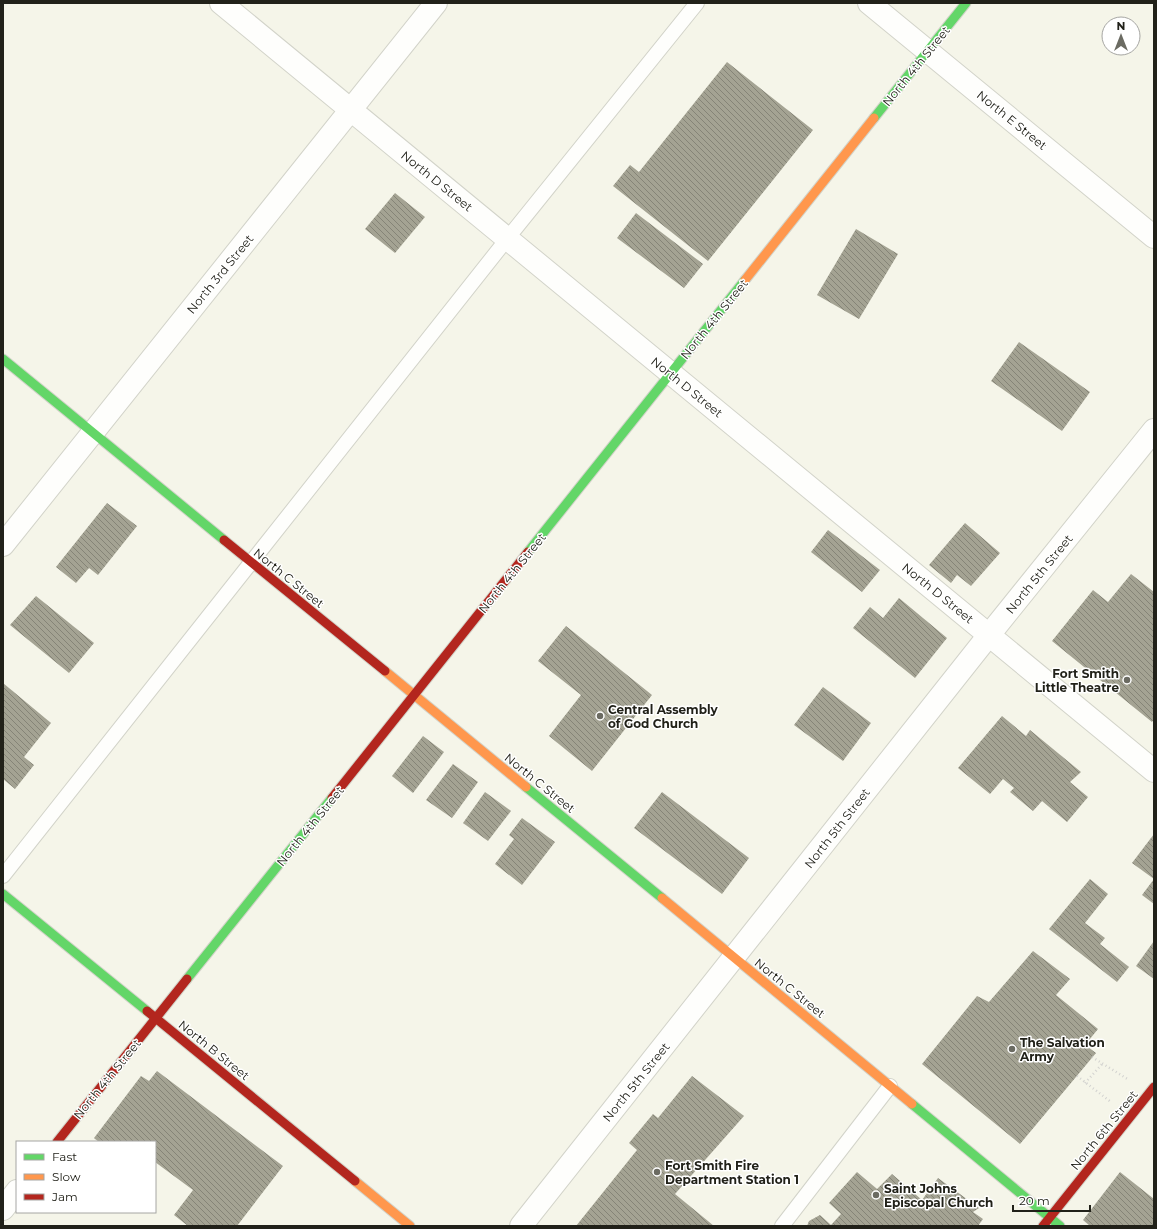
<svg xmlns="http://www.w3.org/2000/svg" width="1157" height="1229" viewBox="0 0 1157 1229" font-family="Montserrat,sans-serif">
<defs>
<pattern id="building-back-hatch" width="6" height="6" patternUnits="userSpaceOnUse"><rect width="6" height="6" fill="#a4a393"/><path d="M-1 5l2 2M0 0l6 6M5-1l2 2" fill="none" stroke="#858477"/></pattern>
</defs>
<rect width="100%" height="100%" fill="#f5f5e9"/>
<!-- building -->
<g fill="url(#building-back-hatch)">
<path d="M727,62L813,130L708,261L613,186L630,165L639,172Z"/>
<path d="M395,193L425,217L395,253L365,229Z"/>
<path d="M636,213L703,264L684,288L617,238Z"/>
<path d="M856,229L898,254L859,319L817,295Z"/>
<path d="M1019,342L1090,392L1062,431L991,381Z"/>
<path d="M107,503L137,526L98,575L89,568L76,583L56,567Z"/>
<path d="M965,523L1000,553L971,586L957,575L951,583L929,565Z"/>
<path d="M828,530L880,570L862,592L811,552Z"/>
<path d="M1131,574L1154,592V719L1152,722L1052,641L1093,590L1108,602Z"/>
<path d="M36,596L94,643L69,673L10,625Z"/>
<path d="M899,598L947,638L915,678L853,628L870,607L883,618Z"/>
<path d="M566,626L652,695L592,771L549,736L581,695L538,661Z"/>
<path d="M3,683L51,723L24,757L34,765L15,789L3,779Z"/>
<path d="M823,687L871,723L843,761L794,725Z"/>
<path d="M1002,716L1026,736L1030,730L1081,772L1070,782L1088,797L1067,822L1042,801L1033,811L1010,792L1014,788L1003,779L990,794L958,768Z"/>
<path d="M423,736L444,752L413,793L392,776Z"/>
<path d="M453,764L478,782L452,818L426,800Z"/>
<path d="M485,792L511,811L488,841L463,823Z"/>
<path d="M662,792L749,858L722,894L634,828Z"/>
<path d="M522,818L555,842L522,885L495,864L514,839L509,835Z"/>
<path d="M1154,834V879L1132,863Z"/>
<path d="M1090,879L1108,894L1085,923L1105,938L1100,944L1129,967L1117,982L1049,929Z"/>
<path d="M1154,879V904L1142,895Z"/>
<path d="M1154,941V979L1136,966Z"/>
<path d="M1033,951L1070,979L1056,995L1098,1029L1085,1045L1096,1053L1020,1144L922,1064L977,996L989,1002Z"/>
<path d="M157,1071L283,1166L237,1226H188L174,1215L193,1190L155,1162V1142H99L94,1138L141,1076L149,1081Z"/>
<path d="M692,1076L744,1116L675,1194L714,1226H576L637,1150L629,1143L653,1114L658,1118Z"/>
<path d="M857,1172L877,1189L892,1174L922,1200L938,1178L979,1208L973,1212L983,1219L978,1226H807L809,1221L820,1215L831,1225L841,1214L829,1203Z"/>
<path d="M1120,1172L1154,1199V1226H1090L1083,1220Z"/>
</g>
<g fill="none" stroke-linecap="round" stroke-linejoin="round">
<defs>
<g id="lane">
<path d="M3,876L507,239L697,3"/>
<path d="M782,1226L890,1086"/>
</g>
<g id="street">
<path d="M221,3L1154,771"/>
<path d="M869,3L1154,237"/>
<path d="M3,545L436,3"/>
<path d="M3,1209L17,1191"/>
<path d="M521,1226L989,635L1154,430"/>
</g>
<g id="fast">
<path d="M874,118L966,3"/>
<path d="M3,359L224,540"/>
<path d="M528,552L745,280"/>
<path d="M526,787L662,898"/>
<path d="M3,894L147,1011"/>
<path d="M187,979L332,798"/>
<path d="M912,1104L1060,1226"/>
</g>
<g id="slow">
<path d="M745,280L874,118"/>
<path d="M385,671L526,787"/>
<path d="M662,898L912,1104"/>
<path d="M355,1181L410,1226"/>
</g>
<g id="jam">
<path d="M224,540L385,671"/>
<path d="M332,798L528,552"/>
<path d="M147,1011L355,1181"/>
<path d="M57,1142L187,979"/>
<path d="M1043,1226L1154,1087"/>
</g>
</defs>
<!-- lane casing -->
<use href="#lane" stroke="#d2d3c9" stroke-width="16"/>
<!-- street casing -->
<use href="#street" stroke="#d2d3c9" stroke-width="24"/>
<!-- fast casing -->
<use href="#fast" stroke="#d2d3c9" stroke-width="11"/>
<!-- slow casing -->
<use href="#slow" stroke="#d2d3c9" stroke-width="11"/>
<!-- jam casing -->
<use href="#jam" stroke="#d2d3c9" stroke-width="11"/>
<!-- path -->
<g stroke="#d2d2cf" stroke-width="2.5" stroke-dasharray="1 3" stroke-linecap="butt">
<path d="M1092,1057L1129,1080"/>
<path d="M1077,1076L1111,1102"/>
<path d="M1085,1083L1103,1063"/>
</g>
<!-- lane -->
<use href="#lane" stroke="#fefefc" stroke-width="14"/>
<!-- street -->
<use href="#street" stroke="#fefefc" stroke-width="22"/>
<!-- fast -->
<use href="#fast" stroke="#63d668" stroke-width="9"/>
<!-- slow -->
<use href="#slow" stroke="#ff974d" stroke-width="9"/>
<!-- jam -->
<use href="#jam" stroke="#b3261e" stroke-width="9"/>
</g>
<!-- markers -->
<g fill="#6b6b62" stroke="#fff" stroke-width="1.5">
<circle cx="1127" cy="680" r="4"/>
<circle cx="600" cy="716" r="4"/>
<circle cx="1012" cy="1049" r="4"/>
<circle cx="657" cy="1172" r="4"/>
<circle cx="876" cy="1195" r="4"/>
</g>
<g text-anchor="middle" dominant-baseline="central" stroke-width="3" stroke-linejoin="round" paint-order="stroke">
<!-- street labels -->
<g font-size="12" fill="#212119" stroke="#fff">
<text transform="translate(916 66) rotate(-51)">North 4th Street</text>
<text transform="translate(1012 120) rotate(39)">North E Street</text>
<text transform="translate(437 181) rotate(39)">North D Street</text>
<text transform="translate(220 274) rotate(-51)">North 3rd Street</text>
<text transform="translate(714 319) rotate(-51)">North 4th Street</text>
<text transform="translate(687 387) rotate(39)">North D Street</text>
<text transform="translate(512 573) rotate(-51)">North 4th Street</text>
<text transform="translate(1039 574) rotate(-51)">North 5th Street</text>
<text transform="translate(289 578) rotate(39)">North C Street</text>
<text transform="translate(938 593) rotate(39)">North D Street</text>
<text transform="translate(540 783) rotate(39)">North C Street</text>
<text transform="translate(310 826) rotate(-51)">North 4th Street</text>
<text transform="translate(837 828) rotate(-52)">North 5th Street</text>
<text transform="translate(790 988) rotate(39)">North C Street</text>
<text transform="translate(214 1050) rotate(39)">North B Street</text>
<text transform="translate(107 1079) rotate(-51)">North 4th Street</text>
<text transform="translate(636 1082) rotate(-51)">North 5th Street</text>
<text transform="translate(1104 1130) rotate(-51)">North 6th Street</text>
</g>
<!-- poi labels -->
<g font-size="12" font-weight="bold" fill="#212119" stroke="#fff" text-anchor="start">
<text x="1119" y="673" text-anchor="end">Fort Smith<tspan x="1119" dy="14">Little Theatre</tspan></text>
<text x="608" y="709">Central Assembly<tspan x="608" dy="14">of God Church</tspan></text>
<text x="1020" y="1042">The Salvation<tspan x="1020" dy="14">Army</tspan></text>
<text x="665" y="1165">Fort Smith Fire<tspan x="665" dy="14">Department Station 1</tspan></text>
<text x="884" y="1188">Saint Johns<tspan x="884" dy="14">Episcopal Church</tspan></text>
</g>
</g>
<!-- border -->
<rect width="1157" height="1229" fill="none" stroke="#212119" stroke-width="8"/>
<!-- legend -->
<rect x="16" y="1141" width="140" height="72" fill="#ffffff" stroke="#a6a6a3"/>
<rect x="24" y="1154" width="20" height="6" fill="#63d668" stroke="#a6a6a3"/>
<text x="52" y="1161" font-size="12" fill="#212119">Fast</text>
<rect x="24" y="1174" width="20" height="6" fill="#ff974d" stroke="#a6a6a3"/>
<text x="52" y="1181" font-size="12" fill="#212119">Slow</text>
<rect x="24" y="1194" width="20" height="6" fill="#b3261e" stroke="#a6a6a3"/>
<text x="52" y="1201" font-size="12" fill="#212119">Jam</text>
<!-- north arrow -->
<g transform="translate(1121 36)"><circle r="19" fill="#ffffff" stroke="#a6a6a3"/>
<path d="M0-3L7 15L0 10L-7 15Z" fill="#6b6b62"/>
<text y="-6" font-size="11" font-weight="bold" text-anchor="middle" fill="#212119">N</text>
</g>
<!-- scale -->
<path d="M1013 1205v6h77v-6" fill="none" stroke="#212119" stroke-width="2"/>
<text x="1019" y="1205" font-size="12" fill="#212119" stroke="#ffffff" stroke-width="3" paint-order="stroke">20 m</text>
</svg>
